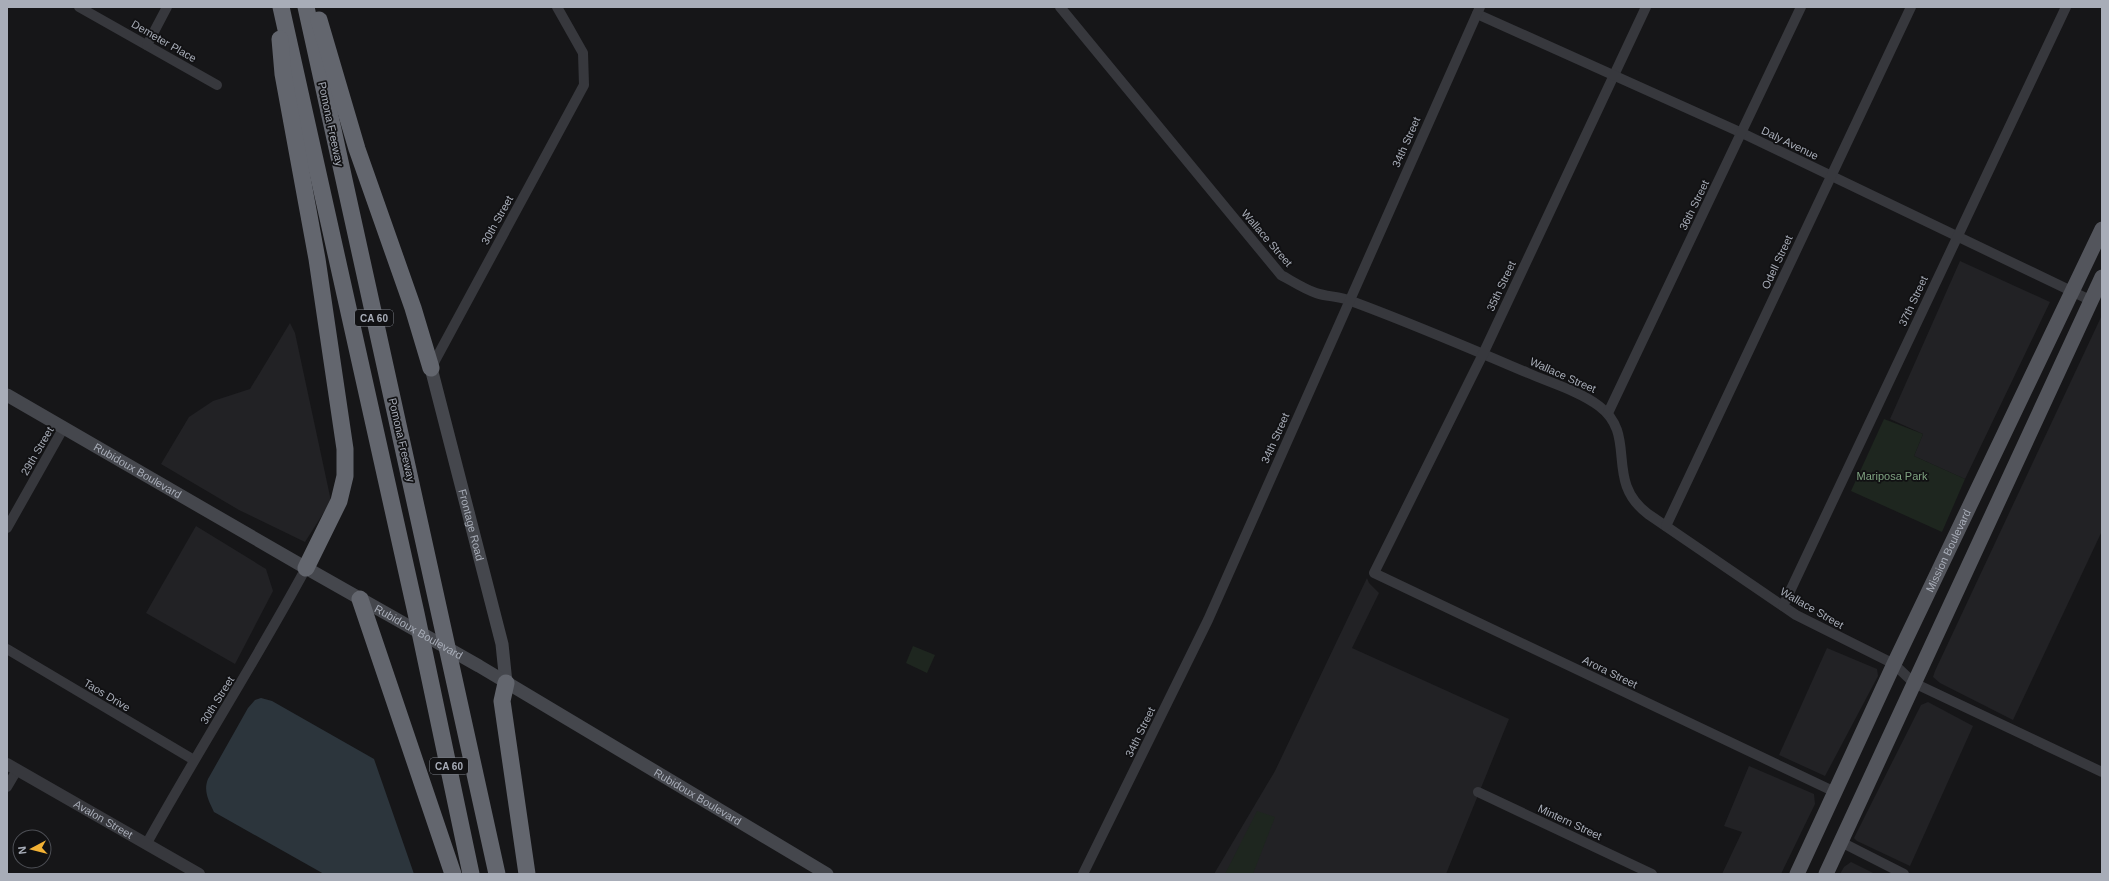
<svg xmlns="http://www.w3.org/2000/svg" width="2109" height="881" viewBox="0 0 2109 881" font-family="Arial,sans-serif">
<rect width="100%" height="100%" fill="#161618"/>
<!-- built -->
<g fill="#222225">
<path d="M1960,261L2050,302L1965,479L1914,456L1923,434L1890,419Z"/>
<path d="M2102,315V531L2013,720L1940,683L1933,677L1935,671Z"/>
<path d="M290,323L295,333L331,501L305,542L239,510L161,464L189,417L213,401L250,389Z"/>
<path d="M196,526L266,569L273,591L235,664L146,613Z"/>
<path d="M1367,578L1369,583L1379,593L1352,648L1509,719L1446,874H1214L1275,771Z"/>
<path d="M1827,648L1877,669L1878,676L1825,776L1779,755Z"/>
<path d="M1928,702L1973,726L1910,866L1857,841L1854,838L1921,705Z"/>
<path d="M1749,766L1814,794L1815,804L1781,874H1722L1742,832L1724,826Z"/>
<path d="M1851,862L1875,874H1840L1844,867Z"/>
</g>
<!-- green -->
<g fill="#1e261f">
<path d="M1884,419L1923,434L1914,456L1965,479L1942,532L1851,491Z"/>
<path d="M913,646L935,655L927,673L906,663Z"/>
<path d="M1257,811L1275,817L1253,874H1225Z"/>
</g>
<!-- water -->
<path fill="#2c353c" d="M261,698L272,701L374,759L414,874H324L214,812C209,801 203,791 208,779L248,708L255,700Z"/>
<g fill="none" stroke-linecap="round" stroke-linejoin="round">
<!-- minor -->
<g stroke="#37383d" stroke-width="10">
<path d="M79,7L217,85"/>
<path d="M1060,7L1281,275C1292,281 1304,289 1316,293C1327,297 1340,296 1351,301C1411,323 1469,348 1528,373C1551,383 1579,391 1599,406C1639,436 1603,480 1648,514L1796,615L1894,664L1914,683L2102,772"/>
<path d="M1646,7L1483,354L1374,573L1835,792"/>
<path d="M1477,14L1742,133L2090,300"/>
<path d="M147,45L167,7"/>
<path d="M431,368L584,85L583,53L557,7"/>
<path d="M1608,413L1801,7"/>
<path d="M1666,526L1911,7"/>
<path d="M7,528L64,427"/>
<path d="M1783,606L2066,7"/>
<path d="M7,649L194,760"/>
<path d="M7,787L17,770"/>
<path d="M1478,792L1652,874"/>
<path d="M1841,842L1904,874"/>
<path d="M147,843C198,751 255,662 306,568"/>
<path d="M1083,874L1208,620L1480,7"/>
</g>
<!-- tertiary -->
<path stroke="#37383d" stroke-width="12" id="s1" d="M7,764L199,874"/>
<!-- secondary -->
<g stroke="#45474d" stroke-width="13">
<path id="s2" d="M431,368L502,644L506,683"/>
<path id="s3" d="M7,395L306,568L479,666L827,874"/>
</g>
<!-- primary -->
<g stroke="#53555c" stroke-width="15">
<path id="s4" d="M1797,874L1894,664L2102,229"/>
<path d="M1826,874L2102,277"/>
</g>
<!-- motorway -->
<g stroke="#63666e" stroke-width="17">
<path d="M281,7L416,613L471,874"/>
<path d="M306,7L497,874"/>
<path d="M319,20L357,149L413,308L431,368"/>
<path d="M280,39L283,74L317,259L345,449V476L339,501L306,568"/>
<path d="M360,599L453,874"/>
<path d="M506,683L502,701L527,874"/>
</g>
</g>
<g text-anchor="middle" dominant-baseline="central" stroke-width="3.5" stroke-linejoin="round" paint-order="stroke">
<!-- shield labels -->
<g fill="#111113" stroke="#7b7e86" stroke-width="1">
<rect x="355" y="310" width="38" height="16" rx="3"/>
<rect x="430" y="758" width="38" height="16" rx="3"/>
</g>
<g font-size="10" font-weight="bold" fill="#a8adb8">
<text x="374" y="318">CA 60</text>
<text x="449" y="766">CA 60</text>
</g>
<!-- street labels -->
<g font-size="11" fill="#a8adb8" stroke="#111113">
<text transform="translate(164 41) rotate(30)">Demeter Place</text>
<text transform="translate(331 124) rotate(78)">Pomona Freeway</text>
<text transform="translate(1406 142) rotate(-66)">34th Street</text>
<text transform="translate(1790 143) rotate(26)">Daly Avenue</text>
<text transform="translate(1694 205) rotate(-64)">36th Street</text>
<text transform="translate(497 220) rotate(-61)">30th Street</text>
<text transform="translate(1267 238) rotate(49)">Wallace Street</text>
<text transform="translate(1777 262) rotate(-65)">Odell Street</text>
<text transform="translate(1501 286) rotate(-65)">35th Street</text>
<text transform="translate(1913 301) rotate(-65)">37th Street</text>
<text transform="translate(1563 375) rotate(24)">Wallace Street</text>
<text transform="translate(1275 438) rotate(-66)">34th Street</text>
<text transform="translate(402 440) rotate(77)">Pomona Freeway</text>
<text transform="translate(37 451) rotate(-60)">29th Street</text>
<text stroke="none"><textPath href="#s3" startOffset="151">Rubidoux Boulevard</textPath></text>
<text stroke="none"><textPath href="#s2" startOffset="162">Frontage Road</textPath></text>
<text stroke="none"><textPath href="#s4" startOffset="357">Mission Boulevard</textPath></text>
<text transform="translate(1812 608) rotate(30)">Wallace Street</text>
<text stroke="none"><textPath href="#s3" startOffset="475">Rubidoux Boulevard</textPath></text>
<text transform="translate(1610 672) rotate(26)">Arora Street</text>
<text transform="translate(107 695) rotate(31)">Taos Drive</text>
<text transform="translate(217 700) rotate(-58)">30th Street</text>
<text transform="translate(1140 732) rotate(-64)">34th Street</text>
<text stroke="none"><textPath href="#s3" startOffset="799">Rubidoux Boulevard</textPath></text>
<text stroke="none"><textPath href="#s1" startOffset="111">Avalon Street</textPath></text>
<text transform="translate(1570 822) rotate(25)">Mintern Street</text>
</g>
<!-- park labels -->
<g font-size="11" fill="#7fa381" stroke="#111113">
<text x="1892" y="476">Mariposa Park</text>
</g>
</g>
<!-- border -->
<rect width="2109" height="881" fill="none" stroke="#a8adb8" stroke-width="16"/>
<!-- north arrow -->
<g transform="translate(32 849) rotate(263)"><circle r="19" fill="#111113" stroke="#4d4f55"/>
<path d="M0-3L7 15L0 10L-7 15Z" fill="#f2b134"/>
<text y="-6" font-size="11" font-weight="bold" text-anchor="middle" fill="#a8adb8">N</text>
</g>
</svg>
